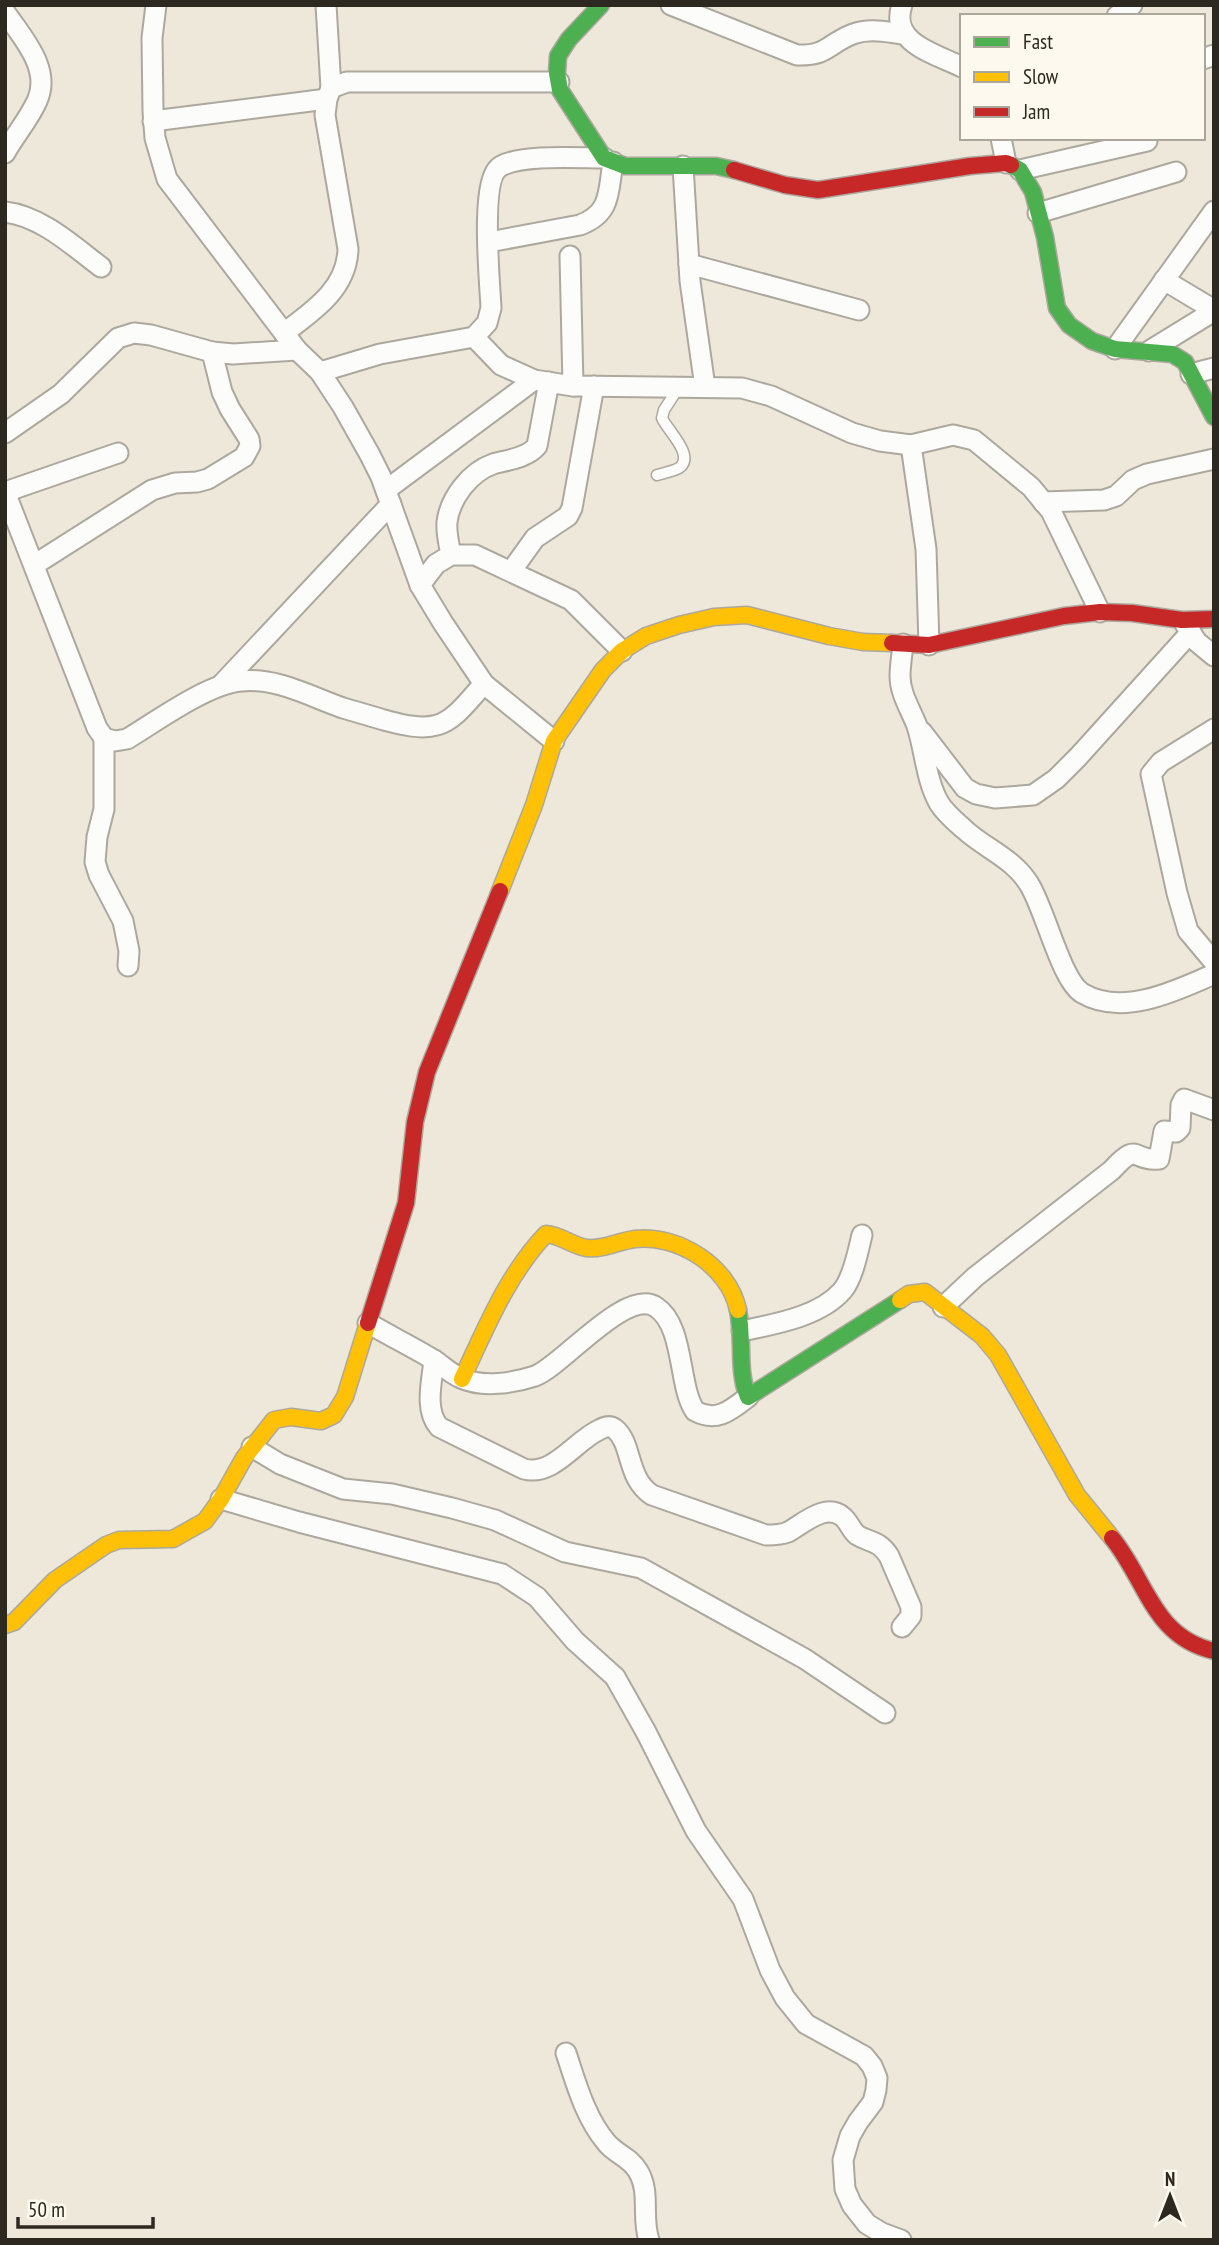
<svg xmlns="http://www.w3.org/2000/svg" width="1219" height="2245" viewBox="0 0 1219 2245" font-family="'PT Sans Narrow',sans-serif">
<rect width="100%" height="100%" fill="#eee8db"/>
<g fill="none" stroke-linecap="round" stroke-linejoin="round">
<defs>
<path id="lane" d="M657,475C664,473 674,471 679,468C696,456 667,430 662,418L664,410L679,387"/>
<g id="street">
<path d="M156,5L152,38L153,111L155,138L167,179L297,350L320,372L343,407L370,455L381,477L420,585L443,623L484,684L554,741"/>
<path d="M326,5L331,88"/>
<path d="M671,5L797,55C828,56 827,44 853,34C869,28 886,32 903,34"/>
<path d="M902,5C889,43 936,54 962,67"/>
<path d="M5,12C22,37 52,69 37,101C29,119 15,135 5,153"/>
<path d="M1117,16L1132,5"/>
<path d="M1203,59L1214,55"/>
<path d="M153,121L327,99"/>
<path d="M1001,138L1006,163"/>
<path d="M683,166L690,281L705,387"/>
<path d="M1020,170L1147,141"/>
<path d="M5,212C41,216 73,246 101,267"/>
<path d="M1038,213L1176,172"/>
<path d="M489,242L580,225C612,213 608,191 613,162"/>
<path d="M570,256L573,386"/>
<path d="M689,264L859,310"/>
<path d="M1164,280L1214,310"/>
<path d="M284,333C313,311 347,289 348,249L325,115L327,99L331,88L347,82H559"/>
<path d="M474,337L501,365L534,380L573,386L742,388L771,396L852,433L880,441L911,445L953,435L974,440L1031,487L1051,511L1100,612"/>
<path d="M1115,349L1214,211"/>
<path d="M1149,351L1214,311"/>
<path d="M320,372L380,354L474,337L487,323L491,308C490,282 479,178 501,166C523,154 578,158 604,158"/>
<path d="M1191,374L1214,368"/>
<path d="M5,433L61,394L118,338L134,333L151,335L212,352L233,354L297,350"/>
<path d="M911,445L926,549L929,645"/>
<path d="M386,490L534,380"/>
<path d="M5,492L97,728L104,738L115,741L127,739C157,721 207,684 241,681C276,677 311,697 343,708C357,712 371,716 384,720C400,724 420,730 437,725C456,720 471,697 484,684"/>
<path d="M5,492L118,453"/>
<path d="M1043,502L1104,500L1116,496L1133,480L1147,474L1214,459"/>
<path d="M451,555C449,544 446,533 447,522C450,498 470,472 493,464C507,460 527,458 537,446L549,382"/>
<path d="M34,565L152,490L175,483L197,482L208,479L244,457L250,446L249,439L230,409L222,392L212,352"/>
<path d="M512,570L535,538L568,516L572,508L594,386"/>
<path d="M420,585L436,564L451,555H475L571,600L622,651"/>
<path d="M1185,624L1197,642L1214,656"/>
<path d="M903,644C902,655 900,666 900,676C900,694 911,710 917,726C925,751 926,780 939,803C945,813 956,822 965,830C986,849 1014,859 1029,884C1045,909 1061,980 1082,993C1122,1017 1176,991 1214,974"/>
<path d="M221,685L391,504"/>
<path d="M1214,729L1161,762L1151,774L1177,893L1188,931L1214,962"/>
<path d="M922,732L965,788L976,794L995,798L1033,795L1056,779L1078,757L1191,632"/>
<path d="M104,738V809L97,837L95,862L99,875L123,921L129,951L128,966"/>
<path d="M943,1307L975,1277L1112,1170C1139,1140 1132,1162 1159,1159L1164,1131L1176,1132L1180,1128L1181,1105L1184,1099L1214,1110"/>
<path d="M368,1323C390,1336 413,1347 434,1360C443,1366 451,1374 461,1378C482,1388 514,1383 535,1376C561,1367 626,1287 656,1307C685,1326 678,1387 695,1411C717,1423 731,1410 748,1397"/>
<path d="M742,1331C774,1324 819,1317 842,1291C853,1279 858,1251 862,1235"/>
<path d="M434,1360C432,1381 424,1410 439,1427L524,1469C553,1477 576,1440 599,1430C604,1427 610,1425 615,1429C633,1444 626,1478 652,1495L766,1535C773,1535 781,1535 788,1532C803,1524 826,1502 843,1517C849,1522 851,1530 857,1535C870,1543 879,1540 889,1556L911,1607V1616L902,1627"/>
<path d="M252,1447L280,1464L343,1489L392,1494L452,1508L495,1520L565,1552L641,1568L805,1659L885,1713"/>
<path d="M221,1499L299,1522L502,1574L537,1597L575,1641L615,1677L646,1732L696,1831L743,1899L770,1970L785,1998L806,2024L864,2056L872,2066L877,2078L876,2090L873,2102L858,2122L850,2136L843,2160L845,2189L852,2205L867,2224L882,2233L901,2240"/>
<path d="M566,2053C576,2083 585,2117 606,2142C615,2154 630,2157 638,2171C651,2192 641,2217 649,2240"/>
</g>
<g id="fast">
<path d="M601,5L569,39L558,56L557,73L560,90L604,158L625,166H716L734,170"/>
<path d="M1011,165L1020,170L1033,192L1045,237L1057,308L1069,325L1092,341L1115,349L1172,354L1185,362L1214,417"/>
<path d="M738,1310C744,1339 737,1370 748,1397L900,1300"/>
</g>
<g id="slow">
<path d="M500,891L534,805L554,741L603,670L622,651L646,636L679,625L714,617L747,615L829,636L863,642L892,643"/>
<path d="M900,1300L909,1294L925,1292L982,1336L998,1355L1077,1495L1112,1538"/>
<path d="M462,1379C486,1328 507,1275 546,1234C561,1235 572,1246 587,1248C603,1250 619,1241 635,1239C678,1234 729,1266 738,1310"/>
<path d="M5,1625L14,1622L55,1580L106,1545L119,1540L173,1539L205,1521L221,1499L244,1458L274,1420L291,1417L321,1421L334,1415L345,1397L368,1323"/>
</g>
<g id="jam">
<path d="M734,170L785,185L818,190L970,166L1006,163L1011,165"/>
<path d="M892,643L929,645L1064,616L1100,612L1132,613L1182,620L1214,619"/>
<path d="M368,1323L406,1203L415,1122L427,1072L500,891"/>
<path d="M1112,1538C1147,1581 1153,1637 1214,1651"/>
</g>
</defs>
<!-- lane casing -->
<use href="#lane" stroke="#ada89e" stroke-width="13"/>
<!-- street casing -->
<use href="#street" stroke="#ada89e" stroke-width="23"/>
<!-- fast casing -->
<use href="#fast" stroke="#ada89e" stroke-width="19"/>
<!-- slow casing -->
<use href="#slow" stroke="#ada89e" stroke-width="19"/>
<!-- jam casing -->
<use href="#jam" stroke="#ada89e" stroke-width="19"/>
<!-- lane -->
<use href="#lane" stroke="#fcfcfa" stroke-width="10"/>
<!-- street -->
<use href="#street" stroke="#fcfcfa" stroke-width="19"/>
<!-- fast -->
<use href="#fast" stroke="#4caf50" stroke-width="16"/>
<!-- slow -->
<use href="#slow" stroke="#ffc107" stroke-width="16"/>
<!-- jam -->
<use href="#jam" stroke="#c62828" stroke-width="16"/>
</g>
<!-- border -->
<rect width="1219" height="2245" fill="none" stroke="#2d2920" stroke-width="14"/>
<!-- legend -->
<rect x="960" y="14" width="245" height="126" fill="#fdf9ef" stroke="#aaa69c" stroke-width="2"/>
<rect x="974" y="37" width="35" height="10" fill="#4caf50" stroke="#aaa69c" stroke-width="2"/>
<text x="1023" y="49" font-size="21" fill="#2d2920">Fast</text>
<rect x="974" y="72" width="35" height="10" fill="#ffc107" stroke="#aaa69c" stroke-width="2"/>
<text x="1023" y="84" font-size="21" fill="#2d2920">Slow</text>
<rect x="974" y="107" width="35" height="10" fill="#c62828" stroke="#aaa69c" stroke-width="2"/>
<text x="1023" y="119" font-size="21" fill="#2d2920">Jam</text>
<!-- north arrow -->
<g transform="translate(1170 2196)" stroke="#fdf9ef" stroke-width="5" paint-order="stroke">
<path d="M0-5L12 26L0 18L-12 26Z" fill="#2d2920"/>
<text y="-10" font-size="19" font-weight="bold" text-anchor="middle" fill="#2d2920">N</text>
</g>
<!-- scale -->
<path d="M18 2217v10h135v-10" fill="none" stroke="#2d2920" stroke-width="3.5"/>
<text x="28" y="2217" font-size="21" fill="#2d2920" stroke="#fdf9ef" stroke-width="5" paint-order="stroke">50 m</text>
</svg>
